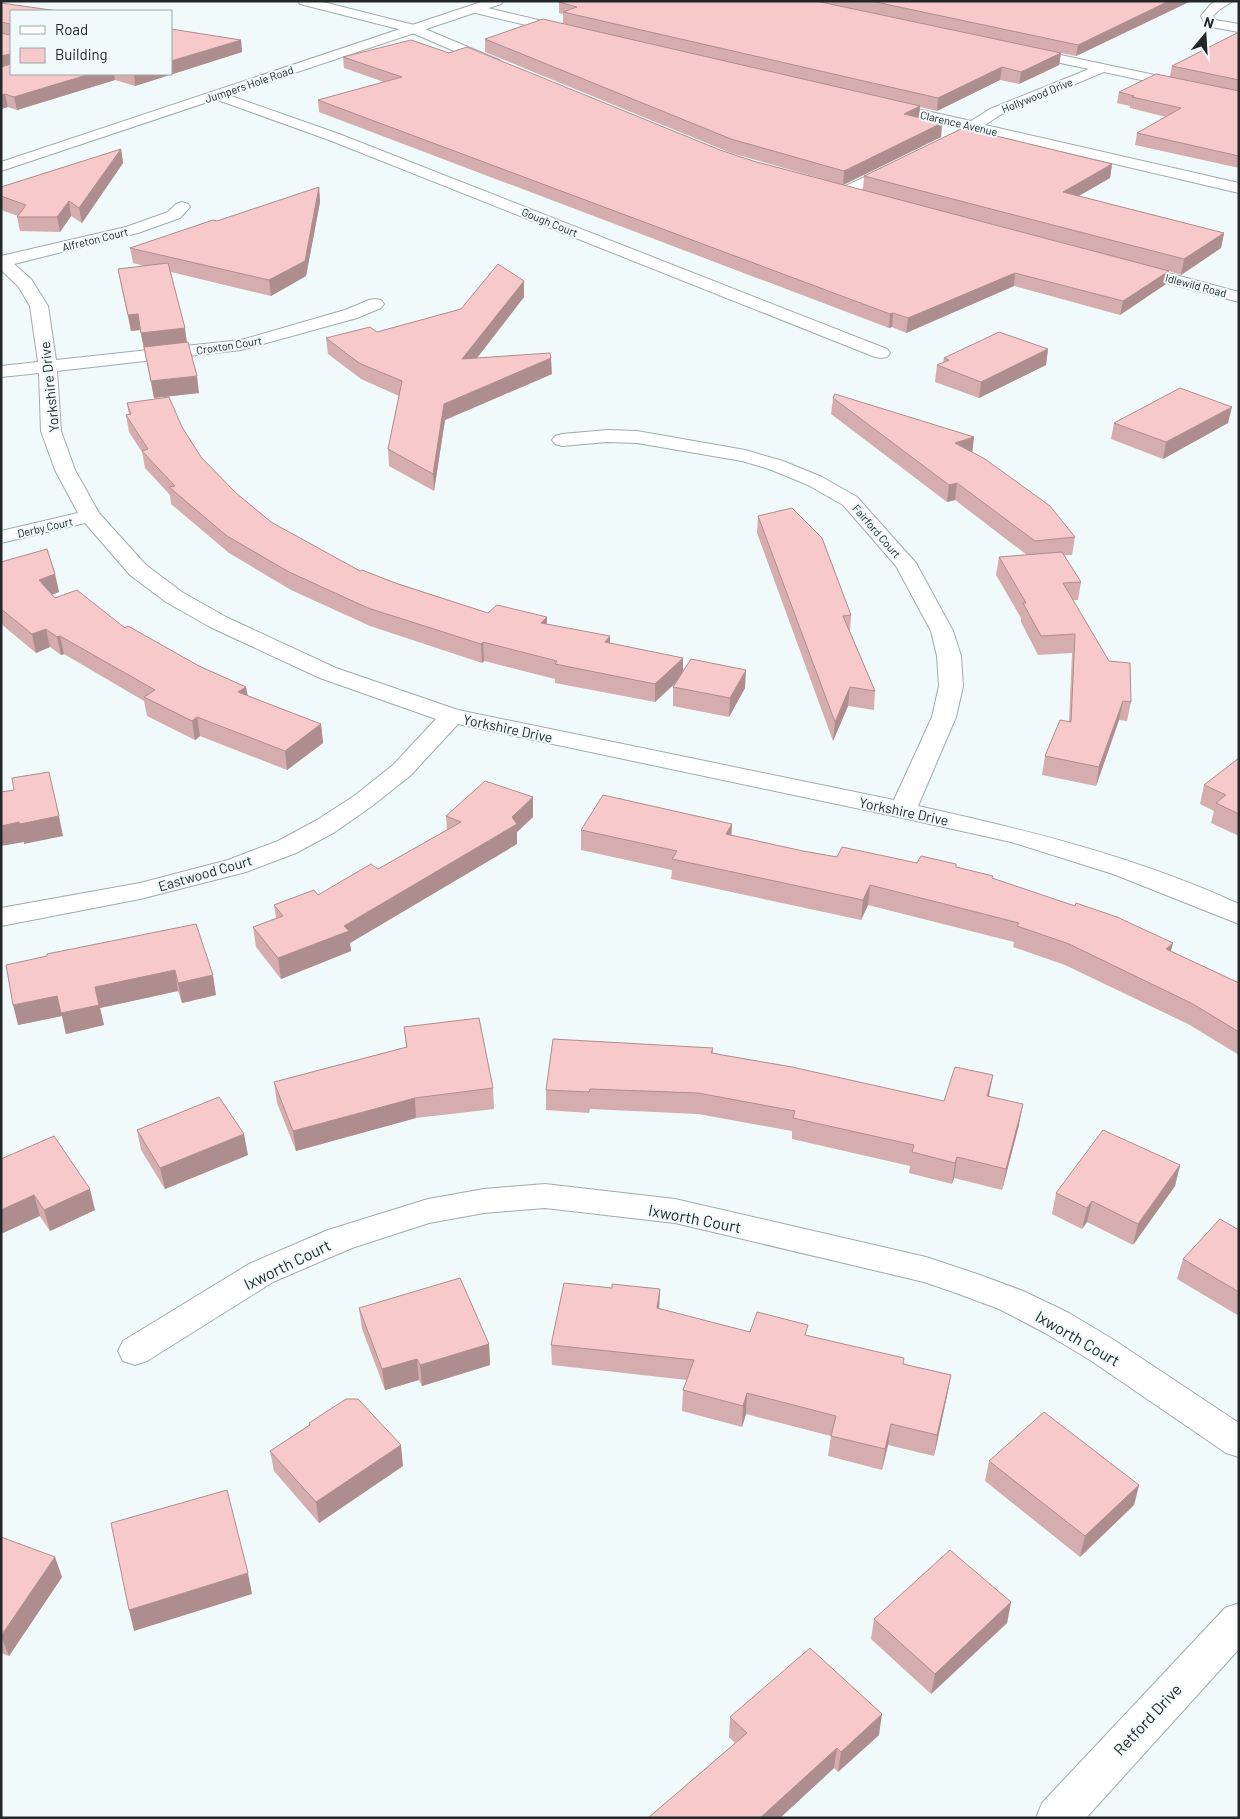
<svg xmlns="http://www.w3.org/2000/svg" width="1240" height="1819" viewBox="0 0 1240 1819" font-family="Barlow,sans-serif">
<rect width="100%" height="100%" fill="#f0fafb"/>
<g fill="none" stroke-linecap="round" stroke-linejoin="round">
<defs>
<g id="street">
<path d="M298,1H319L418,26L499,60L501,63L494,67L489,66L410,32L300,4Z"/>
<path d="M1217,1H1233L1219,10L1213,16L1215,20L1239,24V32L1206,26L1201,16L1211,4Z"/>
<path d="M475,5L572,28L574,31L568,35L471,12L469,9Z"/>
<path d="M1023,47L1239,93V101L1104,72L1000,115L985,125L1239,183V193L975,131L964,136L959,135L957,132L961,128L877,108L875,105L882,101L971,121L990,109L1089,69L1018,54L1017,51Z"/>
<path d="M217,91L339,134L887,349L890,353L887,357L881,358L875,357L329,140L212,98L210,95L212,92Z"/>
<path d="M897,162L902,163L904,166L902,169L849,195H839L836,192L839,189Z"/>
<path d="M182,202L188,204L190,207L180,218L138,233L14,264L31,279L48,306L56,360L241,340L345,310L369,300L375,299L381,300L384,304L381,308L357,318L241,350L57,371L61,431L75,470L99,513L146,565L182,592L226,617L336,668L458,710L894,800L932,717L939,686L937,656L931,631L896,566L843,505L808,485L769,469L742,461L637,443L607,442L562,446L555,444L552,440L555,436L562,434L607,430L637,431L745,450L783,461L822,477L857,497L916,563L953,631L961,656L963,686L956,717L918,806C1027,830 1137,857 1239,904V924L1113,874L1011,842L903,818L458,724L411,775L372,806L335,832L296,853L246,872L140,899L1,926V908L140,883L228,860L278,841L317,820L354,796L393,765L436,719L320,678L210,627L166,602L130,575L85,523L1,543V531L78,513L55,470L41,431L39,373L1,377V366L38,362L30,306L18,286L1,270V256L126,227L168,212L176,204Z"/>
<path d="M1131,263L1239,292V302L1125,272L1123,268L1125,264Z"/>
<path d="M545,1184L675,1199L926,1257L980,1275L1023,1291L1069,1313L1114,1340L1239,1423V1457L1226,1453L1090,1360L1045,1333L999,1309L956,1293L924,1282L675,1223L545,1208L484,1213L429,1223L352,1248L273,1282L147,1361L135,1365L123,1361L118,1351L123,1341L249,1264L328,1230L428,1199L484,1189Z"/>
<path d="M1239,1603V1649L1086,1818H1036L1042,1803L1225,1608Z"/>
</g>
<path id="secondary" d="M484,1H503L501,4L1,171V162Z"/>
</defs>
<!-- street casing -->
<use href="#street" stroke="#a1abac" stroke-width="2"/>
<!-- secondary casing -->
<use href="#secondary" stroke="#a1abac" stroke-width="2"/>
<!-- street -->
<use href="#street" fill="#fff" fill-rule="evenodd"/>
<!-- secondary -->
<use href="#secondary" fill="#fff" fill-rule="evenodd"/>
</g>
<!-- wall -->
<g fill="#d5adaf">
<path d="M1191,1L1076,56L1061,53L1059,65L1019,84L1000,80L937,111L920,107L919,117L942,123L941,137L843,185L863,190L864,176L1112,164L1110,178L1079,196L1224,233L1221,248L1181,275L1169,271L1166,284L1120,315L1014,286L906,333L892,327L889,328L319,112L318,100L384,82L344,68L343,57L720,150L753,161L837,183L731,153L485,52V39L563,23V14L559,13V2Z"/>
<path d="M1,3L11,11V74H171L241,40L242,52L135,86L115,80L17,110L8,107L1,109Z"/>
<path d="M1239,32V168L1135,145L1137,133L1166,117L1130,108V106L1117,103L1119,92L1170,76L1172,66Z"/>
<path d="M121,149L123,163L82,223L71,216L60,232L20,231L17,217L18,216L1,210V187Z"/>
<path d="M319,187L320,202L306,276L271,296L171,272L199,393L154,398L144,349L140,330L131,331L121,285L118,269L145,266L133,263L130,248L217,221Z"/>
<path d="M524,281V297L477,358L552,374L445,420L434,491L389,466L388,449L399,396L361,379L328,354L326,338L377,332L461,309Z"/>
<path d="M1048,349L1046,365L979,398L935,382L937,365L943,363L944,358Z"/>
<path d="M833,398L974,437L972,452L1075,537L1072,555H1064L1081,582L1078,600H1073L1131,702L1127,721L1119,720L1096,786L1042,775L1045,756L1069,721L1072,653L1038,655L1021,622V618L996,575L999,557L1027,555L955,500L947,502L831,414Z"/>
<path d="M127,403L182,427L201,457L236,493L271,522L360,571L488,613L547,624L610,643L683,672L745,688L729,717L673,706V687L675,683L655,702L555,683V679L484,661L482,663L370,626L291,590L229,553L171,504L170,495L145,468L142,452L129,432L126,415H129Z"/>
<path d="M1114,423H1228L1163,459L1111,439Z"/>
<path d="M758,516L851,615L850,631L875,691L874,710L848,706L833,741L757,533Z"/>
<path d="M1,562L55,574L59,592L52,595L55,598L125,628L199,666L246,687L248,696L321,724L323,743L287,770L200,736L195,740L147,716L144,701L64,654L61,655L50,647L36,653L1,624Z"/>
<path d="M1239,758V836L1211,823L1214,811L1200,804L1204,785Z"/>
<path d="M533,797V817L517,832V844L350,943L351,951L281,979L256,947L253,927L276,918L274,905L318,895L378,869L447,830L446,816Z"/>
<path d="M732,824L731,835L803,851L837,857L917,863L956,864V867L992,878L1171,951L1239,983V1055L1188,1024L1065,965L1013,947L1014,942L868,905L861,920L671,879L672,870L581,850V830Z"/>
<path d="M196,924L216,995L182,1003L178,991L100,1008L104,1025L66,1034L62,1016L18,1025Z"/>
<path d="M404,1027L493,1088L494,1109L416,1118L296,1151L277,1103L274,1082L406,1047Z"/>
<path d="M713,1048V1054L944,1101L989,1096L1019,1125L1002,1190L954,1178L952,1184L909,1173L910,1166L792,1139V1131L698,1114L590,1109L589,1113L546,1110V1090Z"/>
<path d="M137,1130L248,1155L165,1189L141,1150Z"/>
<path d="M1,1159L95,1210L50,1231Z"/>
<path d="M1180,1165L1175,1186L1133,1245L1087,1222L1082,1229L1052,1214L1056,1193Z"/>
<path d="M1239,1230V1316L1177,1279L1183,1259Z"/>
<path d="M612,1288L660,1289L659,1309L750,1332L807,1335L904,1364L951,1375L947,1396L934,1456L888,1445L882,1470L828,1456L831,1436L746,1414L742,1427L682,1411L683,1390L687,1380L552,1365L551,1345Z"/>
<path d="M359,1308L489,1344L490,1365L422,1386L419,1380L385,1390L362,1329Z"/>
<path d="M309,1423L403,1466L319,1523L274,1471L270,1451L309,1425Z"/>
<path d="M989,1461L1139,1485L1134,1505L1080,1557L985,1481Z"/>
<path d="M1,1537L62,1577L9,1656L1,1653Z"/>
<path d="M1011,1602L1007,1623L931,1694L871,1639L874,1619Z"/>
<path d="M730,1717L879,1735L838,1772L834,1768L780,1818H648L735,1743L729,1737Z"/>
</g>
<!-- shaded-wall -->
<g fill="#ae8d8e">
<path d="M1169,1H1191L1076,56L1078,45Z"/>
<path d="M241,40L242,52L135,86L134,74H171V61Z"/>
<path d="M1061,53L1059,65L1019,84L1021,72Z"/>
<path d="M10,54L11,64L1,69V56Z"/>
<path d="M1002,67L1000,80L937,111L938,98Z"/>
<path d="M90,74H114L115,80L17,110L14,97Z"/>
<path d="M5,94L8,107L1,109V95Z"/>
<path d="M920,106L919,120L904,114Z"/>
<path d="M942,123L941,137L843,185L844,171Z"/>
<path d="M121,149L123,163L82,223L79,208Z"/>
<path d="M1112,164L1110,178L1061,206L1063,192Z"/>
<path d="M319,187L320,202L306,276L271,296L269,280Z"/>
<path d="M69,201L71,216L60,232L57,217Z"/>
<path d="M1224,233L1221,248L1181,275L1184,259Z"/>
<path d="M1169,271L1166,284L1120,315L1123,301Z"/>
<path d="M1015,273L1014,286L906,333L908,318Z"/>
<path d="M524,281V297L463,376L462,359Z"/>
<path d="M893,313L892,327L889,328L890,314Z"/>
<path d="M138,314L140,330L131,331L128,315Z"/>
<path d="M185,328L187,344L144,349L141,333Z"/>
<path d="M1048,349L1046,365L979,398L981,382Z"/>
<path d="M551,358L552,374L445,420L434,491L433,474L444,404Z"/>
<path d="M197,376L199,393L154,398L151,381Z"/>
<path d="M1232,407L1228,423L1163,459L1166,442Z"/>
<path d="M974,437L972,454L955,443Z"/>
<path d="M957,483L955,500L947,502L949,485Z"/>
<path d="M55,574L59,592L42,598L39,580Z"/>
<path d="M547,617V636L541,623Z"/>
<path d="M46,629L50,647L36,653L32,634Z"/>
<path d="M60,636L64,654L61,655L57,637Z"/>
<path d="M610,636V654L605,642Z"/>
<path d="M483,642L484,661L482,663L481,644Z"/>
<path d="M683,658V676L655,702V684Z"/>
<path d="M746,670L745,688L729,717L730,698Z"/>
<path d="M246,687L249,706L238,692Z"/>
<path d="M850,687L848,706L833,741L835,722Z"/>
<path d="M1123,701L1119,720L1096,786L1099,767Z"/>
<path d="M197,717L200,736L195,740L192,721Z"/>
<path d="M321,724L323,743L287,770L285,751Z"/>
<path d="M533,797V817L517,832V844L350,943L351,951L281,979L278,958L512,817Z"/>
<path d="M59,816L63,836L24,844V842L1,846V826L19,822Z"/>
<path d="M732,824L731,844L726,834Z"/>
<path d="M870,885L868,905L861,920L863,900Z"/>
<path d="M1173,943L1168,963L1166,949Z"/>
<path d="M175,970L178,991L100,1008L104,1025L66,1034L62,1016L18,1025L13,1005Z"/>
<path d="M213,975L216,995L182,1003L178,983Z"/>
<path d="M993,1075L989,1096L984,1116L987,1096Z"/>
<path d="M415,1098L416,1118L296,1151L293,1131Z"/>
<path d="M1023,1104L1019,1125L1002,1190L1006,1169Z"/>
<path d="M244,1134L248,1155L165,1189L160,1168Z"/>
<path d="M957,1157L954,1178L952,1184L955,1163Z"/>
<path d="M1180,1165L1175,1186L1133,1245L1138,1224Z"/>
<path d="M90,1189L95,1210L50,1231L44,1210Z"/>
<path d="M34,1195L40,1216L1,1234V1210Z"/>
<path d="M1092,1201L1087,1222L1082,1229L1087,1208Z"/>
<path d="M660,1289L659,1310L657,1308Z"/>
<path d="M489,1344L490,1365L422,1386L420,1365Z"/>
<path d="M417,1359L419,1380L385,1390L382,1369Z"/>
<path d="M951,1375L947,1396L934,1456L937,1435Z"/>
<path d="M747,1393L746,1414L742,1427L743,1406Z"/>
<path d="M891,1424L888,1445L882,1470L885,1449Z"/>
<path d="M401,1445L403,1466L319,1523L316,1502Z"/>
<path d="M1139,1485L1134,1505L1080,1557L1085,1536Z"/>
<path d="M55,1557L62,1577L9,1656L1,1636Z"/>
<path d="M248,1573L252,1594L134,1631L129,1610Z"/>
<path d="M1011,1602L1007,1623L931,1694L935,1674Z"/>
<path d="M882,1714L879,1735L838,1772L841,1752Z"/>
<path d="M837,1748L834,1768L780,1818H760Z"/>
</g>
<!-- building -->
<g fill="#f8c9cb" stroke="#ae8d8e">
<path d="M560,1H816L1061,53L1021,72L1002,67L938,98L563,12L577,7L559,2Z"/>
<path d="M871,1H1169L1078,45Z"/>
<path d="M1,3L58,11H11V60L10,54L1,56V33L10,35V24L1,22Z"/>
<path d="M543,19L920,106L904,114L942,123L844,171L731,139L485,39Z"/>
<path d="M171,29L241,40L171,61Z"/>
<path d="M1239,32V80L1172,66Z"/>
<path d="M411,40L449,53L467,47L720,150L753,161L1169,271L1123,301L1015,273L908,318L893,313L890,314L318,100L402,77L343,57Z"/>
<path d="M11,64V74H90L14,97L5,94L1,95V67Z"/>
<path d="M1156,74L1239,91V156L1137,133L1181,108L1132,97L1134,96L1119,92Z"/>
<path d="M963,128L1112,164L1063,192L1224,233L1184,259L864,176Z"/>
<path d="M121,149L79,208L69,201L57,217H17L26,205L1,196V187Z"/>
<path d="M319,187L305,261L269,280L130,248L213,220L217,221Z"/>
<path d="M168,263L185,328L141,333L138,314L128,315L118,269Z"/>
<path d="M498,264L524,281L462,359L550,353L551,358L444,404L433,474L388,449L402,381L359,363L326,338L370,327L377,332L461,309Z"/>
<path d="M999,332L1048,349L981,382L937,365L949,360L944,358Z"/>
<path d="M188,342L197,376L151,381L144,347Z"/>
<path d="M1180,388L1232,407L1166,442L1114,423Z"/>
<path d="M835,394L974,437L955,443L985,459L1050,506L1075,537L1035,541L957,483L949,485L833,398Z"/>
<path d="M169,397L182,427L201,457L236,493L271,522L360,571L362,570L398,584L488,613L497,605L547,617L541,623L610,636L605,642L683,658L655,684L555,664L557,661L483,642L481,644L368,608L289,572L227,536L169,487L175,486L142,451L148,449L126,415L131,414L127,403Z"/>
<path d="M792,508L822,538L851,615L843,616L875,691L850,687L835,722L758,516Z"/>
<path d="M47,549L55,574L39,580L55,598L77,590L125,628L128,626L199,666L246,687L238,692L321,724L285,751L197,717L192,721L144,697L155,690L60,636L57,637L46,629L32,634L1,609V562Z"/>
<path d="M1062,552L1081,582L1063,583L1109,661L1130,663L1131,702L1123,701L1099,767L1045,756L1060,720L1071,722L1075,634L1041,636L1023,603H1026L999,557Z"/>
<path d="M691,659L746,670L730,698L673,687Z"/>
<path d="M1239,758V814L1216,803L1226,795L1204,785Z"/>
<path d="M49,772L59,816L20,824L19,822L1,826V792L14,790L12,778Z"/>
<path d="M485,781L533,797L512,817L517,824L344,926L349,931L278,958L253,927L283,916L274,905L314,890L318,895L371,864L378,869L461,822L446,816Z"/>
<path d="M603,795L732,824L726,834L803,851L837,857L842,847L917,863L921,856L956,864V867L993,876L992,878L1075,906L1076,903L1117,917L1173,943L1166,949L1239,983V1032L1193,1004L1069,944L1017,926L1019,923L870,885L863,900L672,859L677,851L581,830Z"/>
<path d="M196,924L213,975L178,983L175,970L95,987L99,1005L61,1013L57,996L13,1005L6,965L47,956V954Z"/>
<path d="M479,1018L493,1088L415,1098L293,1131L274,1082L407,1047L404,1027Z"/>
<path d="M553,1039L713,1048L711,1053L792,1067L944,1101L955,1067L993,1075L987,1096L1023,1104L1006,1169L957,1157L955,1163L912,1152L914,1145L793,1118L795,1111L698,1093L590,1089L589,1092L546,1090Z"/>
<path d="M219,1097L244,1134L160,1168L137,1130Z"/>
<path d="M1103,1130L1180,1165L1138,1224L1092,1201L1087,1208L1056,1193Z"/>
<path d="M54,1136L90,1189L44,1210L34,1195L1,1210V1159Z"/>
<path d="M1220,1219L1239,1230V1292L1183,1259Z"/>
<path d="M460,1278L489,1344L420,1365L417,1359L382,1369L359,1308Z"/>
<path d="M564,1283L612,1288V1284L660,1289L657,1308L750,1332L757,1312L808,1325L805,1335L904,1358L903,1364L951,1375L937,1435L891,1424L885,1449L831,1436L836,1416L747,1393L743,1406L683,1390L694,1360L551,1345Z"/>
<path d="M346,1399H358L401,1445L316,1502L270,1451L310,1425L309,1423Z"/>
<path d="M1044,1412L1139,1485L1085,1536L989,1461Z"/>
<path d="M227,1490L248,1573L129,1610L111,1523Z"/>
<path d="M1,1537L55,1557L1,1636Z"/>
<path d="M950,1550L1011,1602L935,1674L874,1619Z"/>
<path d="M810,1648L882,1714L841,1752L837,1748L760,1818H648L747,1733L730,1717Z"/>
</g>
<g text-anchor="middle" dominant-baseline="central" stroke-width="4" stroke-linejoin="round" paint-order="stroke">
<!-- far-street labels -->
<g font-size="11" fill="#232727" stroke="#f0fafb">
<text transform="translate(249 84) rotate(-19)">Jumpers Hole Road</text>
<text transform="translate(1037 95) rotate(-22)">Hollywood Drive</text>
<text transform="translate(959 123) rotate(13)">Clarence Avenue</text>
<text transform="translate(550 222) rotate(22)">Gough Court</text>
<text transform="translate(95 239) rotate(-14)">Alfreton Court</text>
<text transform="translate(1196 285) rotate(15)">Idlewild Road</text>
<text transform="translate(229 345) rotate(-9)">Croxton Court</text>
<text transform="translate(45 527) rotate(-13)">Derby Court</text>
<text transform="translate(877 531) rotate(49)">Fairford Court</text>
</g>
<!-- street labels -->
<g font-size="14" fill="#232727" stroke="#f0fafb">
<text transform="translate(49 387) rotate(-96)">Yorkshire Drive</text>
<text transform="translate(508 728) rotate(12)">Yorkshire Drive</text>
<text transform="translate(904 811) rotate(12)">Yorkshire Drive</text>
<text transform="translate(205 873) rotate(-16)">Eastwood Court</text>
</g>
<!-- near-street labels -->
<g font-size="16" fill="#232727" stroke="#f0fafb">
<text transform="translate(695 1218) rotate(11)">Ixworth Court</text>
<text transform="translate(287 1264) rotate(-26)">Ixworth Court</text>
<text transform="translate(1078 1338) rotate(30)">Ixworth Court</text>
<text transform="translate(1147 1719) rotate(-47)">Retford Drive</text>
</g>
</g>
<!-- border -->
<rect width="1240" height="1819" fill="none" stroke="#232727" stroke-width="5"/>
<!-- legend -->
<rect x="10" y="10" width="162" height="65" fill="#f0fafb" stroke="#9ea6a6"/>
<rect x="20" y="26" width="25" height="8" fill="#ffffff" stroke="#9ea6a6"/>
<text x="55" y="35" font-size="15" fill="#232727">Road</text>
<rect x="20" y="48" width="25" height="15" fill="#f8c9cb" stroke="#9ea6a6"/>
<text x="55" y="60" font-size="15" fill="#232727">Building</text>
<!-- north arrow -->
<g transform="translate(1205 35) rotate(18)" stroke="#f0fafb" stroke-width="4" paint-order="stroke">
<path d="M0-4L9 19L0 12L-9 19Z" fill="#232727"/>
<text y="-8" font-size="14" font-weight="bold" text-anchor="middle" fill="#232727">N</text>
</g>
</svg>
